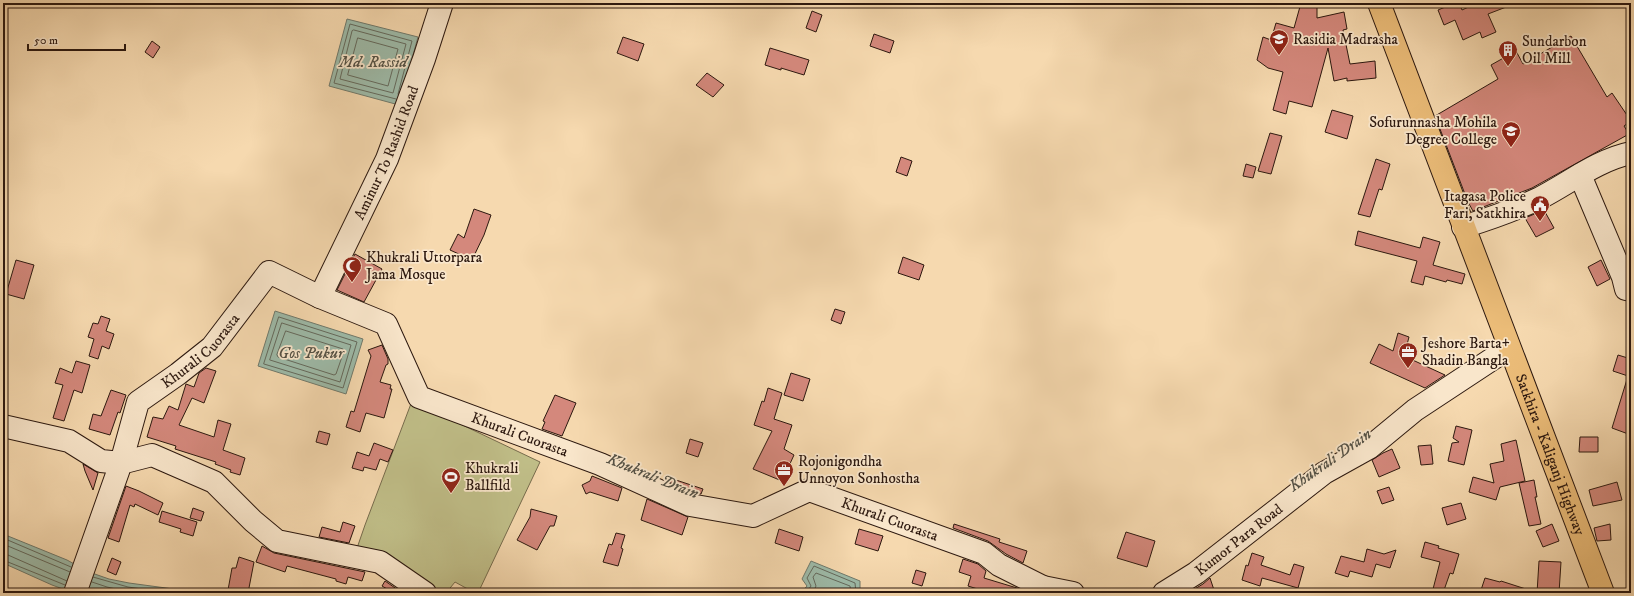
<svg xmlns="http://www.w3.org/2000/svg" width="1634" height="596" viewBox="0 0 1634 596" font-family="'IM FELL DW Pica',serif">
<rect width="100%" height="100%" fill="#f6d9af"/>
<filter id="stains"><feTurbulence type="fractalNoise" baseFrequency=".005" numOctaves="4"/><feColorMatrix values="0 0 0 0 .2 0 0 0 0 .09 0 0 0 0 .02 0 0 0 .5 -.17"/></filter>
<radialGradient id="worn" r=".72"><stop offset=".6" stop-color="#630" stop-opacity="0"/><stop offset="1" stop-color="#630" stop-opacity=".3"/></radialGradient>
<!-- green -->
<path fill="#c0be88" stroke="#766b4c" d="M412,401L540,462L478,593H475L455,582L446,593H433L356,551L365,525Z"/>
<!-- water -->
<g fill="#9dbaa8" stroke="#70796b">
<path d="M347,19L418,37L399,105L329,86Z"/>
<path d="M275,311L363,339L346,394L258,366Z"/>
<path d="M3,534L67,560L89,572L109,579L129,583L203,593H74L52,585L3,563Z"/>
<path d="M811,561L860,581V593H801L807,586L802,579Z"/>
</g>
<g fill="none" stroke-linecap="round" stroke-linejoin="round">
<!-- shore -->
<g stroke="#64695c" stroke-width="1">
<path d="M354,30L406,44L393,93L340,79L352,31Z"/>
<path d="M358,38L398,49L388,86L348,75Z"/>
<path d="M396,99L334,83L350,24L412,41L398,94"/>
<path d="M279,317L357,342L343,388L264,364Z"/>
<path d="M282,323L351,345L340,382L270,360Z"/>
<path d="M286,331L343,349L344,351L336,374L334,375L278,357L277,355Z"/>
<path d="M3,538L71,567"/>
<path d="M3,544L70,572"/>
<path d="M3,555H8L67,581"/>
<path d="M3,560L65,585"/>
<path d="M93,577L128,587L170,593"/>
<path d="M92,582L107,587L134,593"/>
<path d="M806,593L811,586L807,578L814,566L855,583L856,593"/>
<path d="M813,593L816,586L813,577L816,573L850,586L851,593"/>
</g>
</g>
<!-- building -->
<g fill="#d4887c" stroke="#2c180f">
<path d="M1301,3H1317V18L1344,12L1347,29L1343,30L1350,64L1375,61L1376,78L1347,81V78L1334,81L1328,48L1312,107L1289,101L1286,114L1273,110L1283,72L1268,68L1257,60L1263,37L1271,40L1276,23L1294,28Z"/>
<path d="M1455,3H1459L1462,10L1477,3L1514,4L1488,14L1496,32L1482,38L1480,32L1463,40L1455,20L1444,25L1438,10Z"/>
<path d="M812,11L822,15L816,32L806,28Z"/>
<path d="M874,34L894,41L890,53L870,46Z"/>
<path d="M1571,36L1607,97L1612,93L1631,121L1624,126L1629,134L1532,188L1473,211L1468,202L1435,116L1498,79L1491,65L1516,51L1523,64Z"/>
<path d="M623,37L644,44L638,61L617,53Z"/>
<path d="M152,41L160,47L153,58L145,52Z"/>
<path d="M770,48L809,60L804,75L781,68V70L765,65Z"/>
<path d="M707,73L724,85L713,97L696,85Z"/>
<path d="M1332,110L1353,116L1347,139L1325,132Z"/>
<path d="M1270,133L1282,136L1271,174L1258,171Z"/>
<path d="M901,157L912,161L907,176L896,172Z"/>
<path d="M1376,159L1390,164L1382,190L1379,189L1370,217L1358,214Z"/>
<path d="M1246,164L1256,167L1253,178L1243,176Z"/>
<path d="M474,209L491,215L484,235L472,260L450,250L458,234L464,238Z"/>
<path d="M1544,210L1554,228L1536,237L1525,218Z"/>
<path d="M1358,231L1420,248L1423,237L1440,242L1433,265L1465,274L1462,284L1447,280L1446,282L1425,276L1423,285L1411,282L1417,261L1355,245Z"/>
<path d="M355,254L382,269L364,302L337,290Z"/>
<path d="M903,257L924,265L919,280L898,273Z"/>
<path d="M16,260L34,265L24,299L6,294Z"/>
<path d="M1601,260L1610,279L1597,286L1588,267Z"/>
<path d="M835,309L845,312L841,324L831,320Z"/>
<path d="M101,316L110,319L106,331L114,334L109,349L102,346L98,359L89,356L94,339L88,337L93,323L98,324Z"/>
<path d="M1398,333L1409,337L1404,356L1445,375L1425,388L1370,363L1379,344L1393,351Z"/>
<path d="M382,345L388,359V364L386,365L380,382L391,385L390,389H392L384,418L366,413L360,432L346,427L351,411L354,412L371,356L368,350Z"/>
<path d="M1618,355L1631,359V435L1612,428L1628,376L1613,371Z"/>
<path d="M76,361L90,365L82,393L74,390L64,421L53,418L63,385L55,383L60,368L72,373Z"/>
<path d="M206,368L216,371L204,403L192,398L179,425L214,437L218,420L231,424L223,450L245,458L240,475L230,472L231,470L215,464L216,462L175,449L176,446L147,437L153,417L163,419L169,406L178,410L186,384L194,387L199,373Z"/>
<path d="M791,373L810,379L803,401L784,395Z"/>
<path d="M768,388L782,393L774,419L792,425L784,449L794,455L782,481L753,469L772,431L754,425L762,401L764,402Z"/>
<path d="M111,390L126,395L120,413L118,412L110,435L89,429L93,414L101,416Z"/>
<path d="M555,395L576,403L562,436L542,429L545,422L543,421Z"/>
<path d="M1456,426L1472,430L1464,465L1448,461L1452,443L1459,442L1453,438Z"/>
<path d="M319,431L330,434L327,445L316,442Z"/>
<path d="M1580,437H1598V452H1579Z"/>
<path d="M690,439L703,443L698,457L686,453Z"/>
<path d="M1516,440L1525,481L1500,487L1496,500L1469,492L1473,477L1494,483L1490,464L1504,461L1501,444Z"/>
<path d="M374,443L393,450L388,462L380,459L376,470L364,467L363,471L352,468L357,452L369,456Z"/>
<path d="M1431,445L1433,464L1421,465L1418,446Z"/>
<path d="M1392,449L1400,468L1379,477L1372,460L1383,453Z"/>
<path d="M83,464L98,473L93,490L85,471Z"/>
<path d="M592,476L622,488L618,501L590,492L586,494L582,485L590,481Z"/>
<path d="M670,478L703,489L701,494L694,493L669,482Z"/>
<path d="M1534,480L1537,497H1535L1541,524L1529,526L1519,483Z"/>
<path d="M1617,482L1622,500L1593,506L1589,490Z"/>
<path d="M126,486L139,491L163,503L158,515L135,504L134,507L130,505L119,542L108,538Z"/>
<path d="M1389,487L1394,500L1382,504L1377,491Z"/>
<path d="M647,499L688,517L682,535L641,520Z"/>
<path d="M1461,503L1466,519L1447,525L1442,508Z"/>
<path d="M193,508L204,512L201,521L190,518Z"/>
<path d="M531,509L557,516L554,526H550L537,550L517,540L530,517Z"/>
<path d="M162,511L197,522L193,536L180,532L181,529L159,522Z"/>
<path d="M343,522L355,526L349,543L319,537L322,527L340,532Z"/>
<path d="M954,524L1000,539L999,542L1027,551L1023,563L1006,554L988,541L953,528Z"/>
<path d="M1552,524L1559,541L1543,547L1536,531Z"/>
<path d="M1610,524L1611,540L1597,541L1594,528Z"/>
<path d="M779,529L803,537L799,551L775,543Z"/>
<path d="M859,529L883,536L878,551L855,544Z"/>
<path d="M1126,532L1155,541L1147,567L1117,558Z"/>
<path d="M616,533L625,535L621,548L623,549L618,566L603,562L609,544L612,545Z"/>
<path d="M1425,542L1439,546L1438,548L1459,554L1453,574L1450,573L1443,593H1432L1440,562L1421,557Z"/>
<path d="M262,546L274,553L365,572L362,581L348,577L346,584L336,581V579L287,566L285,572L256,562Z"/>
<path d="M1367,549L1384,554L1396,550L1390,568L1376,564L1372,577L1350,571L1348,577L1335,573L1341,556L1364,562Z"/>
<path d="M1252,553L1264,557L1261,565L1290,575L1294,564L1304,567L1298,588L1262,578L1260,586L1242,580L1246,565L1248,566Z"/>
<path d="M239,557L254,562L248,593L228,590L232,568H236Z"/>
<path d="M112,558L121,562L116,575L107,571Z"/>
<path d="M963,559L978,564L986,571L984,578L1017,588L1025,593H983L984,591L968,586L971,576L959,572Z"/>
<path d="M1539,561L1561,562L1559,593H1537Z"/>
<path d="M916,570L926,573L922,586L912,583Z"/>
<path d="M1210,578L1215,593H1188L1203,584Z"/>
<path d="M1485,578L1500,582L1501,581L1532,591V593H1492L1481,590Z"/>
<path d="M385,581L401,592L400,593H394L382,586Z"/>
</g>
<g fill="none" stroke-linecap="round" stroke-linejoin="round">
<defs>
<g id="secondary">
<path d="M1580,175L1623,277L1626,289L1631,290"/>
<path d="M1463,227C1489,219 1514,210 1538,199C1568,184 1597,160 1631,153"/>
<path id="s1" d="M320,297L387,159L424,59L442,3"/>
<path id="s2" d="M3,426L69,441L101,461L121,463L138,402L178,374L212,347L269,272L320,297L386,324L419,397L600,464L690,505L753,516L809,490L984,553L999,565L1043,587"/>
<path d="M75,593L121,463L152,455L214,482L253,521L277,541L380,562L425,593"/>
<path d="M1040,593L1043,587L1073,593"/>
<path id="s3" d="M1164,593L1196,573L1324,473L1369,448L1415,410L1509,348"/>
</g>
<g id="highway">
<path id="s4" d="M1379,3L1603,593"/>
</g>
</defs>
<!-- secondary casing -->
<use href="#secondary" stroke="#2c180f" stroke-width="24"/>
<!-- highway casing -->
<use href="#highway" stroke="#2c180f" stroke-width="24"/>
<!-- secondary -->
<use href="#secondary" stroke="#f9e6cb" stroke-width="22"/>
<!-- highway -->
<use href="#highway" stroke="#ebbc78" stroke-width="22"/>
</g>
<!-- icons -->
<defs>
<symbol id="school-pin" viewBox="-11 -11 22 30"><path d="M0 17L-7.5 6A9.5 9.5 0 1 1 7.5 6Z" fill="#8f2418" stroke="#f9e6cb"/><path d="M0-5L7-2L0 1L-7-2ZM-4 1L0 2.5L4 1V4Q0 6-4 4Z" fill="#fff"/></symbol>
<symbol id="building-pin" viewBox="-11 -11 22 30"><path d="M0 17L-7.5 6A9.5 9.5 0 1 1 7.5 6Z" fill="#8f2418" stroke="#f9e6cb"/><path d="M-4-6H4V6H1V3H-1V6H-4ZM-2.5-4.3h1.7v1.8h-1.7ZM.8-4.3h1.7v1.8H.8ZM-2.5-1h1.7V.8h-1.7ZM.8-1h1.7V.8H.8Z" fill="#fff"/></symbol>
<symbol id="civic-pin" viewBox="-11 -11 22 30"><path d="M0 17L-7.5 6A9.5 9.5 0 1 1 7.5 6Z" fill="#8f2418" stroke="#f9e6cb"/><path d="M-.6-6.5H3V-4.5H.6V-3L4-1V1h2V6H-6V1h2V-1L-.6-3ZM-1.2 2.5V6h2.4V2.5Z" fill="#fff"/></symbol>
<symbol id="mosque-pin" viewBox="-11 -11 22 30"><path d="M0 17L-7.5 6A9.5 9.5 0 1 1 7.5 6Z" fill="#8f2418" stroke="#f9e6cb"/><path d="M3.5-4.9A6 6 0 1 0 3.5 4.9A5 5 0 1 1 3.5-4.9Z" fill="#fff"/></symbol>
<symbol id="office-pin" viewBox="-11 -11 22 30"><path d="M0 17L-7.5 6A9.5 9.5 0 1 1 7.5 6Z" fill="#8f2418" stroke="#f9e6cb"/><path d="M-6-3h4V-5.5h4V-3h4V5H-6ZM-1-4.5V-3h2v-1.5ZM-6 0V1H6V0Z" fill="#fff"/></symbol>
<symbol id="stadium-pin" viewBox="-11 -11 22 30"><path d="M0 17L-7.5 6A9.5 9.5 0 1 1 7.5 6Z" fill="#8f2418" stroke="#f9e6cb"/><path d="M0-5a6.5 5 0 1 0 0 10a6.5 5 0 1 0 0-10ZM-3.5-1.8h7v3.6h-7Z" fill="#fff"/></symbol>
</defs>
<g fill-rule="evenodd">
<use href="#school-pin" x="1268" y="28" width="22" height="30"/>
<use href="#building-pin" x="1497" y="39" width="22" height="30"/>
<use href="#school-pin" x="1500" y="120" width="22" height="30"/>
<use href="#civic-pin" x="1529" y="194" width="22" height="30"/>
<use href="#mosque-pin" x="341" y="255" width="22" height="30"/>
<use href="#office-pin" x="1397" y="341" width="22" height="30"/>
<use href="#office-pin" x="773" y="459" width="22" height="30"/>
<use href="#stadium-pin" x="440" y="466" width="22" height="30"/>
</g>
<g text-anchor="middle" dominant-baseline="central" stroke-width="3.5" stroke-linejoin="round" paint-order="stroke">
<!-- poi labels -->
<g font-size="15" fill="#2c180f" stroke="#f9e6cb" text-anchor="start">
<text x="1293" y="39">Rasidia Madrasha</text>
<text x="1522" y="41">Sundarbon<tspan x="1522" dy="17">Oil Mill</tspan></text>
<text x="1497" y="122" text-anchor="end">Sofurunnasha Mohila<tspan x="1497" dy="17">Degree College</tspan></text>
<text x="1526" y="196" text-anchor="end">Itagasa Police<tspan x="1526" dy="17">Fari, Satkhira</tspan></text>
<text x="366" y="257">Khukrali Uttorpara<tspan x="366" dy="17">Jama Mosque</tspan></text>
<text x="1422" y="343">Jeshore Barta+<tspan x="1422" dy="17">Shadin Bangla</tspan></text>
<text x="798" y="461">Rojonigondha<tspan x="798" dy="17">Unnoyon Sonhostha</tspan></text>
<text x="465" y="468">Khukrali<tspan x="465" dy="17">Ballfild</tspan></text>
</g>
<!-- street labels -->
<g font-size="15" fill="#2c180f" stroke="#f9e6cb">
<text stroke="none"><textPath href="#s1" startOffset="159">Aminur To Rashid Road</textPath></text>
<text stroke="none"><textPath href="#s2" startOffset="270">Khurali Cuorasta</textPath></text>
<text stroke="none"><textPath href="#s2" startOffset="691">Khurali Cuorasta</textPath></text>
<text stroke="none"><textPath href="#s4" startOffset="483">Satkhira - Kaliganj Highway</textPath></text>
<text stroke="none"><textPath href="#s2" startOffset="1087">Khurali Cuorasta</textPath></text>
<text stroke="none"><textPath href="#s3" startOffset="92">Kumor Para Road</textPath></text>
</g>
<!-- water labels -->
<g font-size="16" font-style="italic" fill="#545145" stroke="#f9e6cb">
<text x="373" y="62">Md. Rassid</text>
<text x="311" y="353">Gos Pukur</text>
<text transform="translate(1330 460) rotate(-35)">Khukrali Drain</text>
<text transform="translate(653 476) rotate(22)">Khukrali Drain</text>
</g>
</g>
<!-- margin -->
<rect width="1634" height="596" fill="none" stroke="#f6d9af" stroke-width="16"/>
<rect x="4" y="4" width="1626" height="588" fill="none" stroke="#2c180f" stroke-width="2"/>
<rect x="8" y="8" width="1618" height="580" fill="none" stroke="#2c180f"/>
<!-- scale -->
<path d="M28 44v6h97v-6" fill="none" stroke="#2c180f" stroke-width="2"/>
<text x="34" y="44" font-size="12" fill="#2c180f" stroke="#f9e6cb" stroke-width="3" paint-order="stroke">50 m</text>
<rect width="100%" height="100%" filter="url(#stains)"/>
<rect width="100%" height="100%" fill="url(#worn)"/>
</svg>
